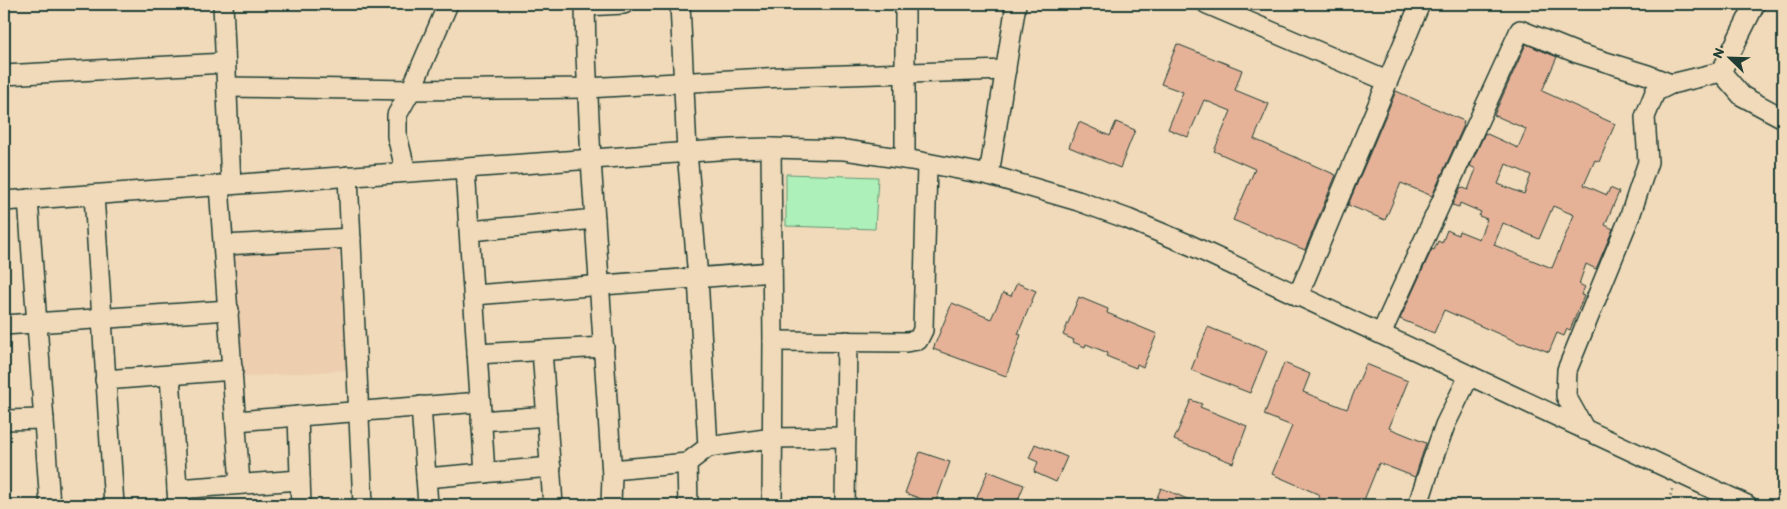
<svg xmlns="http://www.w3.org/2000/svg" width="1787" height="509" viewBox="0 0 1787 509" font-family="Itim,sans-serif">
<rect width="100%" height="100%" fill="#f0dab9"/>
<filter id="ink" filterUnits="userSpaceOnUse"><feTurbulence type="fractalNoise" baseFrequency=".02" numOctaves="2"/><feDisplacementMap in="SourceGraphic" scale="10" xChannelSelector="R" yChannelSelector="G"/><feConvolveMatrix kernelMatrix="1 2 1 2 8 2 1 2 1" color-interpolation-filters="sRGB"/></filter>
<g filter="url(#ink)">
<!-- built -->
<path fill="#edceaf" d="M338,244L347,370L241,377L232,252Z"/>
<!-- green -->
<path fill="#aef0b9" stroke="#669676" d="M786,174L878,177L875,229L786,226Z"/>
<!-- building -->
<g fill="#e5b298" stroke="#1f3d34" fill-rule="evenodd">
<path d="M1177,44L1242,70L1235,90L1269,104L1254,139L1336,175L1305,250L1233,220L1255,169L1214,151L1231,111L1204,100L1188,137L1168,129L1183,92L1161,84Z"/>
<path d="M1526,44L1557,57L1542,91L1615,124L1599,162L1595,160L1584,185L1607,195L1610,188L1619,192L1605,225L1613,229L1596,269L1586,264L1579,284L1585,287L1581,295L1584,296L1570,330L1567,329L1564,336L1557,333L1549,352L1523,342L1522,344L1444,310L1434,333L1400,319L1432,249L1434,250L1438,241L1442,243L1447,230L1458,235L1459,231L1479,239L1487,219L1479,216L1481,212L1460,203L1459,207L1452,205L1461,187L1468,190L1476,169L1470,166L1485,133L1518,148L1526,129L1494,115ZM1506,164L1531,175L1524,194L1498,184ZM1553,206L1574,215L1552,268L1494,245L1503,223L1539,239Z"/>
<path d="M1396,91L1464,121L1463,124L1464,125L1432,196L1401,183L1385,220L1348,205Z"/>
<path d="M1079,122L1110,136L1116,122L1135,130L1120,168L1069,147Z"/>
<path d="M1017,283L1036,291L1018,334L1021,335L1006,376L933,349L952,303L991,319L1003,293L1011,296Z"/>
<path d="M1079,297L1108,309L1107,313L1157,334L1143,367L1137,364L1136,368L1106,356L1108,353L1086,344L1085,347L1073,342L1074,340L1063,335Z"/>
<path d="M1208,327L1267,351L1250,393L1191,370Z"/>
<path d="M1284,363L1310,374L1303,392L1347,409L1366,364L1408,381L1389,428L1426,443L1415,477L1379,463L1362,505H1316L1320,495L1272,474L1292,426L1264,415Z"/>
<path d="M1191,400L1202,404L1200,407L1247,426L1233,463L1174,440Z"/>
<path d="M1035,444L1067,457L1056,482L1034,472L1038,462L1029,458Z"/>
<path d="M920,452L950,462L935,504L905,493Z"/>
<path d="M988,471L1024,485L1016,505H974Z"/>
<path d="M1161,488L1171,492L1201,505H1154Z"/>
</g>
<g fill="none" stroke-linecap="round" stroke-linejoin="round">
<defs>
<g id="minor">
<path d="M223,4L231,184"/>
<path d="M585,4L586,55L591,160L612,475L611,505"/>
<path d="M680,4L687,152L698,278L708,447"/>
<path d="M905,4V159"/>
<path d="M1207,4L1387,81"/>
<path d="M585,6L624,4"/>
<path d="M1721,72L1755,4"/>
<path d="M4,75L225,63"/>
<path d="M227,87L411,90L587,88L782,77L1006,70"/>
<path d="M771,148L773,341L772,505"/>
<path d="M465,169L485,473"/>
<path d="M406,172L397,136V115L411,90L448,4"/>
<path d="M989,175L1016,4"/>
<path d="M348,176L363,505"/>
<path d="M219,185L240,484"/>
<path d="M94,195L114,505"/>
<path d="M28,199L50,505"/>
<path d="M4,201L732,149L771,148L845,150L911,160L989,175L1078,201L1128,219L1190,245L1747,505"/>
<path d="M470,231L595,219"/>
<path d="M224,245L351,238"/>
<path d="M474,295L772,272"/>
<path d="M1298,296L1420,4"/>
<path d="M4,325L229,310"/>
<path d="M1381,334L1520,30L1577,53L1648,75L1671,84"/>
<path d="M773,341L906,342L918,340L923,330L927,164"/>
<path d="M542,350L553,505"/>
<path d="M477,354L604,347"/>
<path d="M170,375L178,505"/>
<path d="M105,380L233,370"/>
<path d="M421,406L428,505"/>
<path d="M298,416L301,505"/>
<path d="M4,420L44,419"/>
<path d="M236,421L480,402"/>
<path d="M481,421L547,416"/>
<path d="M1585,430L1566,396L1567,370L1630,216L1648,162L1645,117L1655,92L1671,84L1721,72L1742,96L1783,118"/>
<path d="M687,463L688,505"/>
<path d="M612,470L687,463L708,447L772,438L846,437"/>
<path d="M426,478L551,467"/>
<path d="M177,489L300,480"/>
<path d="M845,505L847,341"/>
<path d="M1418,505L1431,464L1445,425L1469,376"/>
</g>
</defs>
<!-- minor casing -->
<use href="#minor" stroke="#1f3d34" stroke-width="22"/>
<!-- path -->
<path stroke="#1f3d34" stroke-width="2.5" stroke-dasharray="1 4" stroke-linecap="butt" d="M1668,505L1673,486"/>
<!-- minor -->
<use href="#minor" stroke="#f0dab9" stroke-width="19"/>
</g>
</g>
<!-- margin -->
<rect width="1787" height="509" fill="none" stroke="#f0dab9" stroke-width="20"/>
<rect x="10" y="10" width="1767" height="489" fill="none" stroke="#1f3d34" stroke-width="2" filter="url(#ink)"/>
<!-- north arrow -->
<g transform="translate(1730 58) rotate(293)" stroke="#f0dab9" stroke-width="4" paint-order="stroke">
<path d="M0-4L9 19L0 12L-9 19Z" fill="#1f3d34"/>
<text y="-8" font-size="14" font-weight="bold" text-anchor="middle" fill="#1f3d34">N</text>
</g>
</svg>
